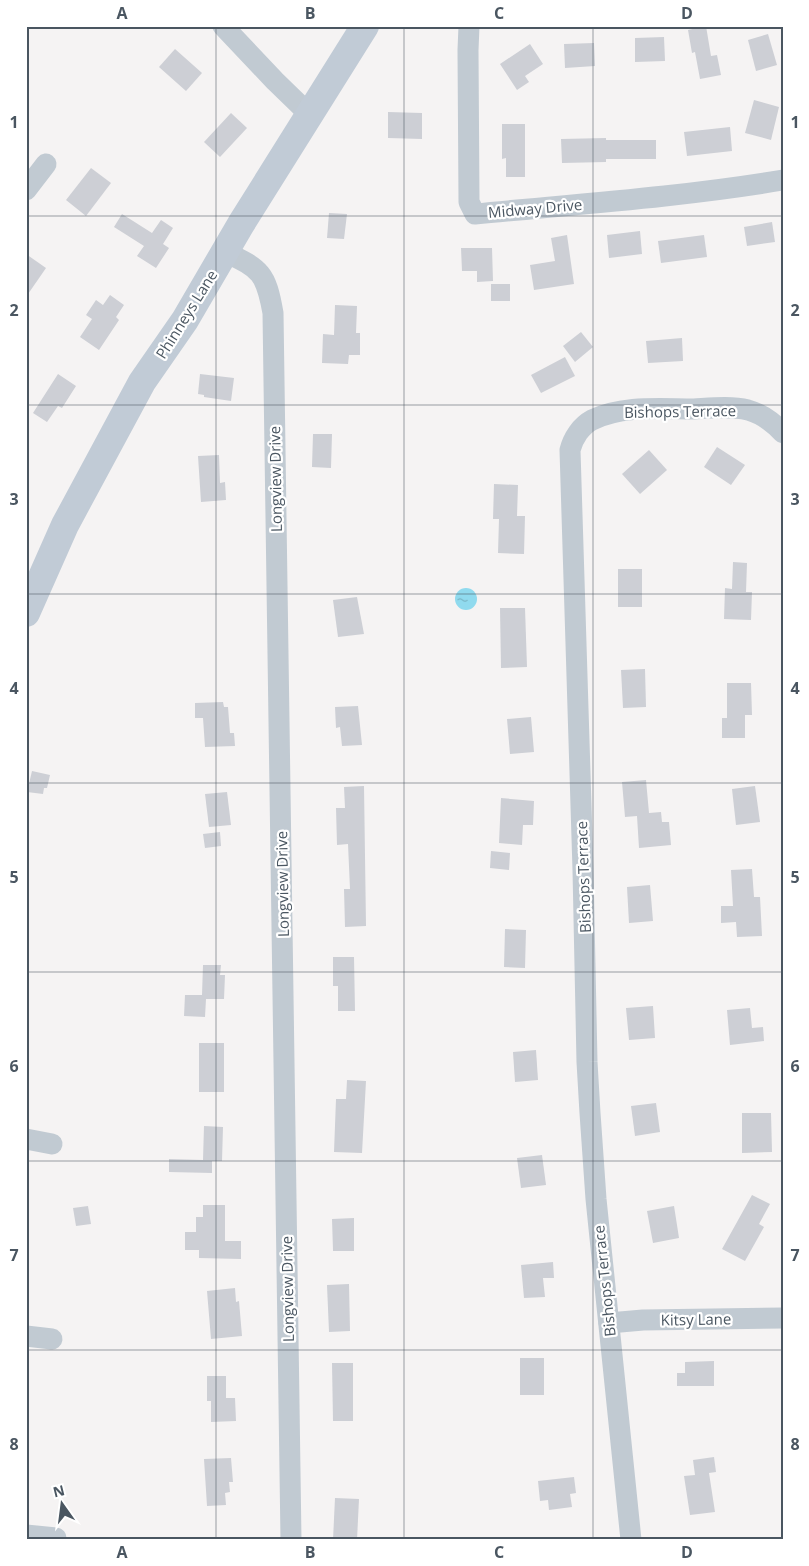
<svg xmlns="http://www.w3.org/2000/svg" width="809" height="1566" viewBox="0 0 809 1566" font-family="'Open Sans',sans-serif">
<defs>
<pattern id="water-ripples" width="26" height="14" patternUnits="userSpaceOnUse" patternTransform="scale(1.25)"><rect width="26" height="14" fill="#90daee"/><path d="M2 4q2-2 4 0t4 0M15 11q2-2 4 0t4 0" fill="none" stroke="#78b4c4"/></pattern>
</defs>
<rect width="100%" height="100%" fill="#f5f3f3"/>
<!-- water -->
<circle fill="url(#water-ripples)" cx="466" cy="599" r="11"/>
<!-- building -->
<g fill="#cdcfd5">
<path d="M706,26L711,56L717,55L721,75L700,79L695,52L692,53L688,30Z"/>
<path d="M768,34L777,65L756,71L748,40Z"/>
<path d="M664,37L665,61L635,62V38Z"/>
<path d="M594,43L595,66L565,68L564,44Z"/>
<path d="M530,44L543,64L525,76L529,82L517,90L500,64Z"/>
<path d="M175,49L202,73L186,91L159,67Z"/>
<path d="M754,100L779,107L771,140L745,133Z"/>
<path d="M388,112L422,113V139L388,138Z"/>
<path d="M231,113L247,128L220,157L204,142Z"/>
<path d="M502,124H525V177H506V158L502,159Z"/>
<path d="M730,127L732,151L687,156L684,132Z"/>
<path d="M606,138V140H656V159H606V162L562,163L561,139Z"/>
<path d="M91,168L111,183L86,216L66,200Z"/>
<path d="M329,213L347,214L344,239L327,238Z"/>
<path d="M122,214L152,233L161,220L173,228L163,244L169,248L156,268L137,256L144,246L114,227Z"/>
<path d="M772,222L775,242L747,246L744,227Z"/>
<path d="M640,231L642,254L609,258L607,235Z"/>
<path d="M567,235L574,284L534,290L530,265L555,261L551,238Z"/>
<path d="M704,235L707,257L661,263L658,241Z"/>
<path d="M461,248H492L493,281L477,282V271H462Z"/>
<path d="M26,254L46,268L26,297Z"/>
<rect x="491" y="284" width="19" height="17"/>
<path d="M110,295L124,305L116,317L119,320L99,350L80,337L92,319L86,315L96,300L103,305Z"/>
<path d="M335,305L357,306L356,333H360V355H349L348,364L322,363L323,334L334,335Z"/>
<path d="M581,332L593,347L575,362L563,346Z"/>
<path d="M682,338L683,361L648,363L646,341Z"/>
<path d="M565,357L575,376L541,393L531,375Z"/>
<path d="M58,374L76,386L62,408L58,406L47,422L33,413Z"/>
<path d="M200,374L234,378L231,401L204,397V395L198,394Z"/>
<path d="M313,434H332L331,468L312,467Z"/>
<path d="M717,447L745,465L731,485L704,467Z"/>
<path d="M649,450L667,470L640,494L622,474Z"/>
<path d="M219,455L220,483L225,482L226,500L201,502L198,456Z"/>
<path d="M494,484L518,485L517,516H525L524,554L498,553L499,519H493Z"/>
<path d="M733,562L747,563L746,592H752L751,620L724,619L725,588L732,589Z"/>
<rect x="618" y="569" width="24" height="38"/>
<path d="M357,597L364,634L338,637L333,600Z"/>
<path d="M500,608H525L527,667L501,668Z"/>
<path d="M645,669L646,707L623,708L621,670Z"/>
<path d="M727,683H751L752,715H745V738H722V718H727Z"/>
<path d="M223,702L224,707H228L230,733H234L235,746L205,747L203,718H195V703Z"/>
<path d="M358,706L362,745L342,746L340,727L336,728L335,707Z"/>
<path d="M531,717L534,752L510,754L507,719Z"/>
<path d="M32,771L50,775L47,788H44L43,794L27,792Z"/>
<path d="M646,780L649,813L661,812L662,822H669L671,845L639,848L637,816L625,817L622,782Z"/>
<path d="M364,786L366,926L345,927L344,889H350L348,844L337,845L336,808H345L344,787Z"/>
<path d="M755,786L760,822L736,825L732,789Z"/>
<path d="M227,792L231,825L209,827L205,794Z"/>
<path d="M501,798L534,801L533,825H523L522,845L499,843Z"/>
<path d="M220,832L221,846L205,848L203,834Z"/>
<path d="M491,851L510,853L509,870L490,868Z"/>
<path d="M752,869L754,897H760L762,936L737,937L736,922L721,923V906H733L731,870Z"/>
<path d="M650,885L653,921L629,923L627,887Z"/>
<path d="M505,929L526,930L525,968L504,967Z"/>
<path d="M333,957H354L355,1011H338V986H333Z"/>
<path d="M203,965H221L220,975H225L224,999H206L205,1017L184,1016L185,995H202Z"/>
<path d="M653,1006L655,1038L629,1040L626,1008Z"/>
<path d="M750,1008L752,1028L763,1027L764,1041L730,1045L727,1010Z"/>
<rect x="199" y="1043" width="25" height="49"/>
<path d="M536,1050L538,1080L515,1082L513,1052Z"/>
<path d="M347,1080L366,1081L362,1153L334,1152L336,1099H346Z"/>
<path d="M656,1103L660,1132L635,1136L631,1106Z"/>
<path d="M742,1113H771L772,1152L742,1153Z"/>
<path d="M204,1126L223,1127L222,1161H212V1173L169,1172V1159L203,1160Z"/>
<path d="M542,1155L546,1185L521,1188L517,1158Z"/>
<path d="M752,1195L770,1204L759,1224L764,1227L745,1261L722,1249Z"/>
<path d="M203,1205H225V1241H241V1259L199,1258V1250H185V1232H196V1217H203Z"/>
<path d="M88,1206L91,1224L76,1226L73,1208Z"/>
<path d="M674,1206L679,1238L653,1243L647,1211Z"/>
<path d="M354,1218V1251H333L332,1219Z"/>
<path d="M553,1262L554,1278H543L545,1297L524,1298L521,1265Z"/>
<path d="M349,1284L350,1331L329,1332L327,1285Z"/>
<path d="M235,1288L236,1302L239,1301L242,1336L211,1339L207,1291Z"/>
<rect x="520" y="1358" width="24" height="37"/>
<path d="M714,1361V1386H677V1373H685V1362Z"/>
<path d="M332,1363H353V1421H333Z"/>
<path d="M207,1376H226V1398H235L236,1421L211,1422V1401H207Z"/>
<path d="M714,1457L716,1472L709,1473L715,1512L690,1515L684,1476L695,1475L693,1460Z"/>
<path d="M231,1458L233,1482H229L230,1492L225,1493L226,1505L207,1506L204,1459Z"/>
<path d="M574,1477L576,1493L570,1494L572,1507L549,1510L548,1500L540,1501L538,1481Z"/>
<path d="M335,1498L359,1499L357,1540H333Z"/>
</g>
<g fill="none" stroke-linecap="round" stroke-linejoin="round">
<!-- street -->
<g stroke="#c1cad2" stroke-width="21">
<path d="M223,26L275,81L310,115"/>
<path d="M469,26L468,50L469,202L475,214C578,204 681,197 783,180"/>
<path d="M26,190L46,164"/>
<path d="M225,252C261,269 266,273 273,313L291,1540"/>
<path d="M26,1139L52,1144"/>
<path d="M609,1323L643,1320L783,1318"/>
<path d="M26,1336L52,1339"/>
<path d="M26,1535L56,1538"/>
<path d="M631,1540L596,1199L590,1113L587,1062L583,870L570,450C573,438 581,426 592,420C622,405 661,409 694,409C712,408 731,406 748,410C762,414 773,422 783,433"/>
</g>
<!-- secondary -->
<path stroke="#c1cbd6" stroke-width="28" d="M26,613L65,525L142,382L185,320L241,224L365,26"/>
</g>
<!-- grid -->
<path fill="none" stroke="#4a5661" stroke-width="1" stroke-opacity="0.55" d="M216,26V1540M404,26V1540M593,26V1540M26,216H783M26,405H783M26,594H783M26,783H783M26,972H783M26,1161H783M26,1350H783"/>
<g text-anchor="middle" dominant-baseline="central" stroke-width="4.5" stroke-linejoin="round" paint-order="stroke">
<!-- street labels -->
<g font-size="15" fill="#4a5661" stroke="#fff">
<text transform="translate(535 208) rotate(-5)">Midway Drive</text>
<text transform="translate(186 314) rotate(-58)">Phinneys Lane</text>
<text transform="translate(680 411) rotate(-1)">Bishops Terrace</text>
<text transform="translate(275 479) rotate(-91)">Longview Drive</text>
<text transform="translate(583 877) rotate(-92)">Bishops Terrace</text>
<text transform="translate(282 884) rotate(-91)">Longview Drive</text>
<text transform="translate(604 1281) rotate(-96)">Bishops Terrace</text>
<text transform="translate(287 1289) rotate(-91)">Longview Drive</text>
<text transform="translate(696 1319) rotate(-1)">Kitsy Lane</text>
</g>
</g>
<!-- border -->
<rect width="809" height="1566" fill="none" stroke="#ffffff" stroke-width="55"/>
<!-- north arrow -->
<g transform="translate(62 1504) rotate(346)" stroke="#ffffff" stroke-width="4" paint-order="stroke">
<path d="M0-4L9 19L0 12L-9 19Z" fill="#4a5661"/>
<text y="-8" font-size="14" font-weight="bold" text-anchor="middle" fill="#4a5661">N</text>
</g>
<rect x="28" y="28" width="754" height="1510" fill="none" stroke="#4a5661" stroke-width="2"/>
<g font-size="16" text-anchor="middle" font-weight="bold" fill="#4a5661">
<text x="122" y="19">A</text>
<text x="310" y="19">B</text>
<text x="499" y="19">C</text>
<text x="687" y="19">D</text>
<text x="14" y="128">1</text>
<text x="795" y="128">1</text>
<text x="14" y="316">2</text>
<text x="795" y="316">2</text>
<text x="14" y="505">3</text>
<text x="795" y="505">3</text>
<text x="14" y="694">4</text>
<text x="795" y="694">4</text>
<text x="14" y="883">5</text>
<text x="795" y="883">5</text>
<text x="14" y="1072">6</text>
<text x="795" y="1072">6</text>
<text x="14" y="1261">7</text>
<text x="795" y="1261">7</text>
<text x="14" y="1450">8</text>
<text x="795" y="1450">8</text>
<text x="122" y="1558">A</text>
<text x="310" y="1558">B</text>
<text x="499" y="1558">C</text>
<text x="687" y="1558">D</text>
</g>
</svg>
